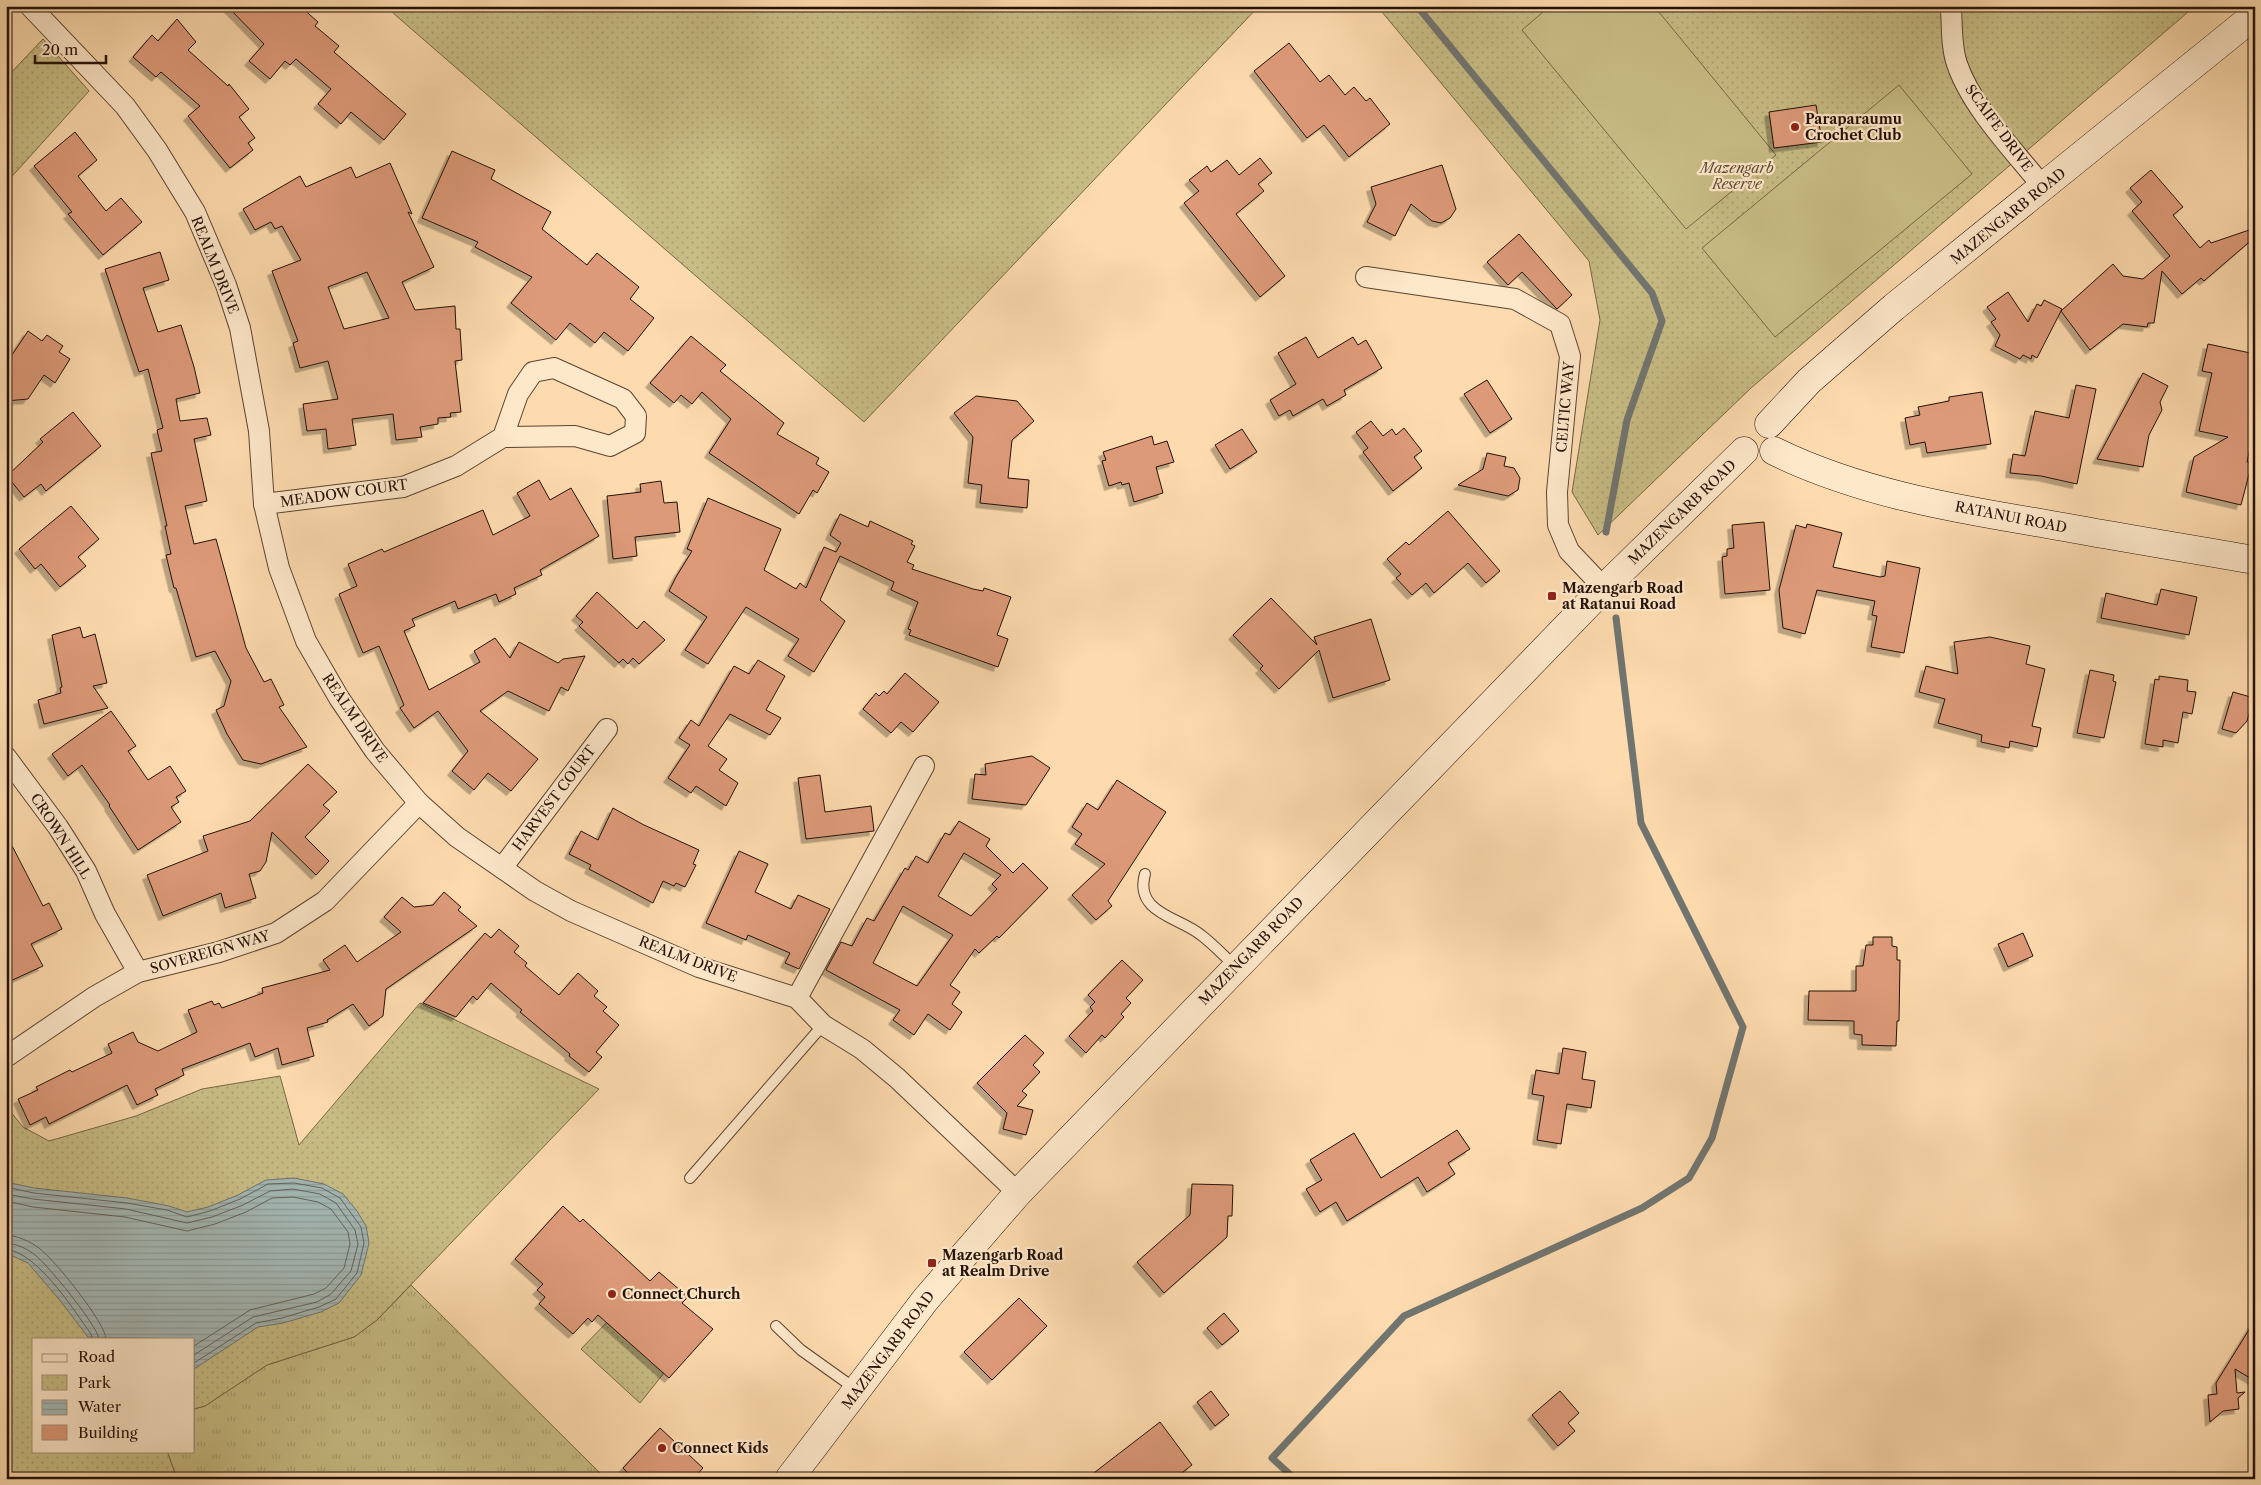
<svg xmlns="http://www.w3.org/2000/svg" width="2261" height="1485" viewBox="0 0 2261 1485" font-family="'Libre Caslon Text',serif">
<defs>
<pattern id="grass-tufts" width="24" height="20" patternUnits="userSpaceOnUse" patternTransform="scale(1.25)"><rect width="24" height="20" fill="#c8bd85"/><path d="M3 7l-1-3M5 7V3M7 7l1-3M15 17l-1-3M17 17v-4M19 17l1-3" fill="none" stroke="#aca171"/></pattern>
<pattern id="park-dots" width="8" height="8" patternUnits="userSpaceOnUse" patternTransform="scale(1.25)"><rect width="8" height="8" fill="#c8bd85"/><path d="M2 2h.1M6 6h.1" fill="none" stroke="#aca171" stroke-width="1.8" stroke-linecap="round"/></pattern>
<pattern id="water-rules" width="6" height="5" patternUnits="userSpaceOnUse" patternTransform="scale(1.25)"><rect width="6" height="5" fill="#a4b8b5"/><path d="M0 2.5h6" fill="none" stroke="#8d9d9a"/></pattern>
<filter id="shadow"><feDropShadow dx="-4.5" dy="4.5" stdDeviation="0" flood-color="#0004"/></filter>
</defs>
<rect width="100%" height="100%" fill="#fddbae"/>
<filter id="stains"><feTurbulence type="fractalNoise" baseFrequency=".004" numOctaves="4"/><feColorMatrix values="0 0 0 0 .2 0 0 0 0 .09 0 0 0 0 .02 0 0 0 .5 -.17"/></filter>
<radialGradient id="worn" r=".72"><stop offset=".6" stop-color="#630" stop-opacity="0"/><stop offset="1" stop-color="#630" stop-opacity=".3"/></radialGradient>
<!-- grass -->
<path fill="url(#grass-tufts)" stroke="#766746" d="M411,1285L606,1479H177L167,1451H194V1409L205,1406L267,1365L354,1337L377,1320Z"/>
<!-- park -->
<g fill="url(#park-dots)" stroke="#766746">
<path d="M385,6H1259L864,422Z"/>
<path d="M1377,6H2195L1751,388L1598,535L1572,492L1600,320L1589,261Z"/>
<path d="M43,39L89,91L6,183V78Z"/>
<path d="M420,1003L599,1089L377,1320L354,1337L267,1365L205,1406L194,1409V1339H34V1451H167L177,1479H6V1106L23,1127L49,1141L136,1116L202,1089L280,1076L299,1145Z"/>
<path d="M610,1319L664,1373L640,1403L581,1349Z"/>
</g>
<!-- pitch -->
<g fill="#c8bd85" stroke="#766746">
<path d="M1550,6H1654L1776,155L1686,229L1522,30Z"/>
<path d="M1899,85L1972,174L1775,337L1702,248Z"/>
</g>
<!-- water -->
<path fill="url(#water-rules)" stroke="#717570" d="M294,1178L324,1184L343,1194L357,1211L366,1226L369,1243L361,1275L339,1303L321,1312L283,1323L258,1327L194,1369V1339L88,1337L58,1298L28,1263L6,1253V1182L34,1188L127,1198L169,1206L187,1212L208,1207L238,1195L266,1180Z"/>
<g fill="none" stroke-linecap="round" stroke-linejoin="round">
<!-- shore -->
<g stroke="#64645e" stroke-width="1">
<path d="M6,1187L34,1193L127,1203L167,1210L187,1217L210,1211L240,1199L268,1184L294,1183L322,1188L340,1198L361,1227L364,1243L357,1273L336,1299L319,1307L282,1318L256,1323L194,1363"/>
<path d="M6,1194L33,1199L126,1209L187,1223L212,1217L243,1205L270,1191L293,1189L320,1194L336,1203L355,1230L358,1244L351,1271L331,1294L317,1302L253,1317L194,1355"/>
<path d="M6,1201L33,1207L125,1217L187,1231L215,1224L246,1212L272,1198L293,1197L318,1202L331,1209L348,1232L350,1244L344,1268L326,1288L314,1294L250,1310L194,1346"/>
<path d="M6,1235C16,1235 31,1242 39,1248C53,1258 106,1323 106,1339"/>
<path d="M6,1243C15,1243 28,1249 35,1255C47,1264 98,1326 99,1339"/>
<path d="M6,1249C38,1253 73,1309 91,1334L92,1339"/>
</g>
<!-- stream -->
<g stroke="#717570" stroke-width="7">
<path d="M1417,6L1652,293L1662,321L1627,420L1606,532"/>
<path d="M1295,1479L1272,1458L1404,1316L1642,1208L1689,1178L1712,1138L1743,1027L1641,823L1616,618"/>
</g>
</g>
<!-- building -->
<g fill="#dd9a79" stroke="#241108" fill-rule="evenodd" filter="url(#shadow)">
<path d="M227,6H300L318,22L315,26L339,46L334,52L406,114L384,140L351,112L341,124L318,104L331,89L296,59L290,65L285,61L270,79L249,61L264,44Z"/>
<path d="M177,19L196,42L188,50L228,86L229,84L249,109L239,117L255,138L248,143L253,150L230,168L188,116L200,106L161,72L156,77L133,57L152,35L158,41Z"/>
<path d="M1289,43L1320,82L1329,75L1345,95L1354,87L1366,101L1370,98L1390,124L1349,157L1324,125L1307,138L1254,71Z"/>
<path d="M1816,105L1822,142L1774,148L1769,112Z"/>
<path d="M75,132L97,160L78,176L106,211L121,198L142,222L103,255L68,214L72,212L34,166Z"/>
<path d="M452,151L495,170L491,179L551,212L542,229L587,265L597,253L639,287L630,299L654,318L628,351L604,332L595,343L570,323L556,340L511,303L532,277L475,247L478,242L422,218Z"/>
<path d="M1260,158L1272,173L1258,184L1264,191L1236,214L1285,276L1260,297L1184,203L1199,191L1189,180L1207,166L1211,172L1227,160L1239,175Z"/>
<path d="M390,163L412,214L408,212L434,267L402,282L415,310L455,306L456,329H460L462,360L455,361L461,412L450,413L451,417L438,418V424L420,427L422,437L396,440L393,414L352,419L356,445L328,449L326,429L307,431L303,404L338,399L328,361L300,368L293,343L298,341L272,271L301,260L282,226L275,229L271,222L255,230L243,209L300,176L306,187L351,167L356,178ZM367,272L389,318L344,329L328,287Z"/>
<path d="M1442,165L1456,209L1450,218L1441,223L1432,221L1411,204L1395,236L1367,222L1376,204L1371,187Z"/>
<path d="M2151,170L2183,207L2173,215L2200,248L2209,240L2211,243L2255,228V237L2204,281L2201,278L2182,294L2162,271L2154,323H2148L2147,327L2123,324L2090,350L2061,311L2037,358L2032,355L2031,359L2023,355L2020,359L1995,346L2000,335L1991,322L1996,319L1987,307L2008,292L2028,322L2037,304L2041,306L2044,300L2062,309L2061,311L2113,264L2123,276L2143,279L2170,256L2132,211L2142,202L2130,188Z"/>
<path d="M1519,234L1572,295L1557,309L1522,272L1508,285L1487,262Z"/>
<path d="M160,252L169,280L143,288L158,332L181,325L194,367L200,393L176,399L180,421L207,418L211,435L194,439L207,501L185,506L194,544L216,539L246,648L264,682L271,679L284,705L279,707L307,747L261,764L243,760L227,734L216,710L224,706L231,681L215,651L196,657L176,588H174L166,555L171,554L165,526H167L151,453L162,451L157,430L163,428L148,369L139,372L105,269Z"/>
<path d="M28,331L42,341L47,335L63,346L59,352L70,359L55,383L44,375L28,399L6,401V364Z"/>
<path d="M691,336L726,365L720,371L784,423L777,434L819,458L816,464L829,472L817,493L813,490L799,514L709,453L731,419L702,392L692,404L681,395L674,403L650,383Z"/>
<path d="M1306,337L1318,358L1353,337L1358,345L1366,340L1382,368L1344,390L1346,395L1327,406L1323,399L1293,416L1290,410L1279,416L1270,400L1296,384L1278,353Z"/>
<path d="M2208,344L2255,354V425L2247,462L2252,463L2241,505L2186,492L2194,457L2228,437L2199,431L2212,373L2202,371Z"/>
<path d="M2143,373L2168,386L2160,402L2162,410L2149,435L2143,467L2097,459Z"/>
<path d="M1487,380L1512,419L1490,433L1464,394Z"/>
<path d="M2076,385L2096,389L2077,484L2041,476L2010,473L2013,454L2025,456L2035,411L2069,418Z"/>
<path d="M1982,392L1991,444L1927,453L1925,442L1910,445L1905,418L1920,415L1918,407L1949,401V397Z"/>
<path d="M976,396L1017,401L1034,421L1012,440L1008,478L1029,480L1027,508L980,503L982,485L968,483L973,437L954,413Z"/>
<path d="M73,412L101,446L46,491L41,484L24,497L7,476L43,442L40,439Z"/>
<path d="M1371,421L1383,436L1392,429L1396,435L1404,428L1422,451L1414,457L1422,468L1393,491L1363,452L1368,448L1356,432Z"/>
<path d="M1242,429L1257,452L1230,469L1215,445Z"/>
<path d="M1152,436L1154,445L1167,441L1174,462L1156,467L1163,493L1134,502L1129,483L1122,485L1121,482L1109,486L1102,461L1106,460L1103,452Z"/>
<path d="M1487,453L1506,457L1504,466L1514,468L1520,478L1518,490L1508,496L1458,485L1483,469Z"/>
<path d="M539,480L550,500L571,488L599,536L540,570L542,575L514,588L516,594L499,602L496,594L458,609L455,601L412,619L415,626L404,631L429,690L480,662L474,651L495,638L510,658L519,642L558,663L563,659L585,656L568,691L561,687L549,711L508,691L480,711L538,759L511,791L488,773L474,790L452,771L468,751L438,711L414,728L400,708L404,705L379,646L363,653L339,594L357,586L348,564L382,549L384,552L483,510L493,535L530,516L517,493Z"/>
<path d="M661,481L664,503L677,502L680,532L635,537L637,556L613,559L607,496L641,492L640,484Z"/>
<path d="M708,498L781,529L764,570L796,589L800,583L806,588L824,547L836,552L841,543L830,535L840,514L868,527L870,521L913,541L911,544L915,546L907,562L914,565L912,569L973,589L983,591L984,588L1011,597L997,635L1008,639L998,667L909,635L911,630L908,629L918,602L891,590L894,582L840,556L820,600L845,621L814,672L788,656L799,639L746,607L708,664L685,650L707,617L669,591L676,577L692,551L687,549Z"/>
<path d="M71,506L99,539L78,557L86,566L60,587L41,564L35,569L19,549Z"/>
<path d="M1448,511L1500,571L1486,583L1468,563L1434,593L1426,583L1412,595L1396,578L1401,574L1387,559L1406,542L1409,545Z"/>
<path d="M1764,522L1770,590L1725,594L1722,557L1727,556V549L1734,548L1732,525Z"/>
<path d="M1807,524L1842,533L1833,567L1880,577L1885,576L1887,561L1920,568L1904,653L1871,647L1877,616L1872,615L1875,601L1817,590L1805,634L1783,628L1779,590L1796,525L1806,528Z"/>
<path d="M2161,589L2197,597L2189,635L2101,618L2106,593L2157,605Z"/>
<path d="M597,592L637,629L644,621L665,640L639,664L633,658L628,664L623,659L619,663L579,626L583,622L576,616Z"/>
<path d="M1271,598L1317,645L1314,637L1371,619L1390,680L1333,698L1319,650L1279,689L1260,669L1263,666L1233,635Z"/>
<path d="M80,627L83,638L95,634L107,683L93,686L108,708L44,724L38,700L61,693L60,688L62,687L52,635Z"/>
<path d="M1990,637L2030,646L2026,664L2045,669L2032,726L2041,728L2037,747L2010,741L2009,748L1981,742L1982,735L1938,723L1945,699L1919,692L1926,666L1958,674L1954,642Z"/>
<path d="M758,660L785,676L766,710L781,718L770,735L730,714L708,746L727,759L719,770L738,783L726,806L696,786L691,793L668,778L690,745L679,738L691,720L699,726L734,666L749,674Z"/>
<path d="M2090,670L2114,675L2113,681L2116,682L2104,738L2077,733Z"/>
<path d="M905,673L939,702L913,732L901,722L891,733L863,709L876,693L879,696L884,691L887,694Z"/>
<path d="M2159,676L2188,680L2187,691L2196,692L2192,714L2183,712L2178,743L2163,740V747L2145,744L2155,679L2159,680Z"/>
<path d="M2233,692L2254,698L2247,721L2236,733L2222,729Z"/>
<path d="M111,711L136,746L128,751L148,780L170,766L186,791L176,797L179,802L171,807L181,822L138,850L109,806L110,805L82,765L68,776L52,754Z"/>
<path d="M1032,756L1050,768L1026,805L972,799L975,774L986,775L985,764Z"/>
<path d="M308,764L337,792L323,805L330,811L305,837L329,861L316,875L272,832L266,862L260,871L249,874L256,898L225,908L221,893L163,916L147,875L208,851L203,836L250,821Z"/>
<path d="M820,775L825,812L871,806L874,831L806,839L798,778Z"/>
<path d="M1117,780L1166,812L1108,901L1112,906L1096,920L1072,895L1105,864L1075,844L1082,834L1072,827L1087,803L1098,810Z"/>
<path d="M613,808L644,825L699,850L693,864L696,865L685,887L676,883L674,886L663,881L653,903L589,869L591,865L569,854L581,831L598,840Z"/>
<path d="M959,821L990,839L986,846L1013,873L1023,863L1048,888L999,938L997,936L979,953L975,949L950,985L960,992L952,1004L962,1012L950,1030L928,1014L914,1035L893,1020L900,1010L826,970L841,942L852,946L867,918L874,921L905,868L908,870L916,856L928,863L945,833L950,835ZM964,853L1001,875L992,884L997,889L971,916L938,896ZM903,906L953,935L917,986L873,963Z"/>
<path d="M6,834L43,906L49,903L62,929L31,944L43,966L6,983Z"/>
<path d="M739,851L768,864L755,892L791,909L798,895L830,909L799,969L785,963L790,953L748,935L746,940L706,923Z"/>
<path d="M444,892L461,907L458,910L477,926L386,989L383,1016L369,1026L353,1004L327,1020L328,1022L307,1028L314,1056L282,1065L278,1048L255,1057L250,1043L182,1069L184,1075L155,1089L158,1095L137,1105L127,1085L49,1124L46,1117L30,1125L18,1099L38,1090L36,1087L70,1070L72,1072L112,1053L108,1044L133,1032L138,1042L158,1051L197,1032L188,1010L212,1001L214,1005L219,1003L222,1008L263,993L262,988L330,970L323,960L345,945L357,962L401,932L384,917L402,897L414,907L433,905Z"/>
<path d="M499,929L519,946L514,952L527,963L525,966L559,995L578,973L598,991L594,996L607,1007L603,1011L619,1025L596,1052L602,1057L589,1072L569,1056L570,1054L520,1012L522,1010L491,983L477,1000L473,996L456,1017L423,1003L485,933L491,938Z"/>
<path d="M2023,933L2033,956L2008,967L1998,944Z"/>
<path d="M1873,937H1892V946L1897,947V960H1900L1899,1021H1897L1896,1046L1862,1045V1035L1854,1034V1021L1808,1020L1809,991H1856V966H1863L1866,945H1873Z"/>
<path d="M1122,960L1143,980L1126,998L1131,1003L1121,1014L1124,1017L1105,1038L1102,1035L1086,1053L1069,1036L1093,1011L1090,1007L1095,1002L1088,995Z"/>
<path d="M1025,1035L1044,1053L1033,1065L1040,1072L1022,1091L1027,1095L1017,1106L1033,1110L1026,1135L1003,1129L1007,1113L977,1083Z"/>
<path d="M1563,1048L1586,1052L1582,1079L1595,1081L1591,1108L1567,1104L1561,1144L1537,1140L1544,1096L1532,1094L1536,1070L1559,1074Z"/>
<path d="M1457,1130L1470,1149L1448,1163L1455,1174L1427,1192L1418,1177L1347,1221L1336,1202L1320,1212L1306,1189L1322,1180L1310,1160L1354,1133L1381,1178Z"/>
<path d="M1192,1184L1233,1185L1232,1216H1228L1227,1237L1164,1293L1137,1262L1190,1215Z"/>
<path d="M563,1206L580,1222L583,1219L650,1281L659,1272L688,1297L682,1303L713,1329L669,1378L598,1315L592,1322L588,1318L573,1334L539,1304L545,1297L537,1290L543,1284L515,1259Z"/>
<path d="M1019,1298L1047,1326L992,1380L964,1352Z"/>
<path d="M1224,1313L1239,1331L1222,1345L1207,1328Z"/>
<path d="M2255,1320V1381L2235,1369L2237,1393L2245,1392L2238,1398L2239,1409L2223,1411L2210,1422L2208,1395L2217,1394L2216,1383Z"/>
<path d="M1211,1391L1229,1415L1215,1426L1197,1402Z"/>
<path d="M1560,1391L1579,1413L1568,1423L1575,1431L1558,1446L1532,1415Z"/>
<path d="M1160,1422L1192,1465L1174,1479H1086Z"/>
<path d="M660,1428L703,1468L693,1479H634L623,1468Z"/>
</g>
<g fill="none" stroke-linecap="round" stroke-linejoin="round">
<defs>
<g id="lane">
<path d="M1145,874C1134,913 1179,917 1201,935C1213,944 1224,956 1235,966"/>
<path d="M690,1178L823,1025"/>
<path d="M776,1326L801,1350L857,1390"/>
</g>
<g id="street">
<path d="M30,6L125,106L157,150L195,212L226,285L240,328L259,431L264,504L279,568L306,641L339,698L375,751L419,803L457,837L535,891L571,911L699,967L797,998L823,1025L862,1049L897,1078L1018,1193"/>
<path d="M1951,6C1952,24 1951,47 1957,64C1972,108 2015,152 2044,188"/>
<path d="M1366,277L1515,299L1560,324L1570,356L1557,492L1558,525L1569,551L1604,588"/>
<path d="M264,504L403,487L456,466L503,437L518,394L533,372L554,368L623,399L636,416L635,433L610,446L575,436L503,437"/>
<path d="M6,757L58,827L86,871L105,914L138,972"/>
<path d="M502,868L607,729"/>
<path d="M797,998L924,766"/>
<path d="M6,1057L94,997L138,972L219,952L276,933L325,901L419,803"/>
</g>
<g id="secondary">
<path d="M1769,424L1809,381L1894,307L2255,15"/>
<path d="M1774,451C1858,492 1950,508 2041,523C2112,536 2184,548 2255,560"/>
<path d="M789,1479L926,1299L1018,1193L1604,588L1744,451"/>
</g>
</defs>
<!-- lane casing -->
<use href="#lane" stroke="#5a4432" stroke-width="12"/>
<!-- street casing -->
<use href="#street" stroke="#5a4432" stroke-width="22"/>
<!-- secondary casing -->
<use href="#secondary" stroke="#241108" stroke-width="29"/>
<!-- lane -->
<use href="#lane" stroke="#fee8ca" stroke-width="10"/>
<!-- street -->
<use href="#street" stroke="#fee8ca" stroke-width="20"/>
<!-- secondary -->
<use href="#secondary" stroke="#fee8ca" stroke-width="28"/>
</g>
<!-- markers -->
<g fill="#8f2418" stroke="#fee8ca" stroke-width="2">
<circle cx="1795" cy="127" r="5"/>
<rect x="1547" y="591" width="10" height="10" rx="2.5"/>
<rect x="927" y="1258" width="10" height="10" rx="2.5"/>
<circle cx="612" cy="1294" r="5"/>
<circle cx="662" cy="1448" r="5"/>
</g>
<g text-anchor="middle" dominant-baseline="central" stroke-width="4.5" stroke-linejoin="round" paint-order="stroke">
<!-- poi labels -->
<g font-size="14" font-weight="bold" fill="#241108" stroke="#fee8ca" text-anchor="start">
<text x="1805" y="119">Paraparaumu<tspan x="1805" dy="16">Crochet Club</tspan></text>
<text x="1562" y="588">Mazengarb Road<tspan x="1562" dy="16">at Ratanui Road</tspan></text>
<text x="942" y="1255">Mazengarb Road<tspan x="942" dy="16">at Realm Drive</tspan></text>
<text x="622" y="1294">Connect Church</text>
<text x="672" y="1448">Connect Kids</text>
</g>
<!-- street labels -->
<g font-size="14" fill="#241108" stroke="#fee8ca">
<text transform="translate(1999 128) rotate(54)">SCAIFE DRIVE</text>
<text transform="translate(2008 216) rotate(-39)">MAZENGARB ROAD</text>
<text transform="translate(215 265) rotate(68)">REALM DRIVE</text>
<text transform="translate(1565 407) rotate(-85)">CELTIC WAY</text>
<text transform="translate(344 493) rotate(-8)">MEADOW COURT</text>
<text transform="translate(1682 512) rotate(-44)">MAZENGARB ROAD</text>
<text transform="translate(2011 517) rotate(11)">RATANUI ROAD</text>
<text transform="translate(355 718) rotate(56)">REALM DRIVE</text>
<text transform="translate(554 798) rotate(-53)">HARVEST COURT</text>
<text transform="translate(61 836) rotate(57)">CROWN HILL</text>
<text transform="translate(1251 951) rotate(-46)">MAZENGARB ROAD</text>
<text transform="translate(210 952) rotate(-16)">SOVEREIGN WAY</text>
<text transform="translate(688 959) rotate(21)">REALM DRIVE</text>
<text transform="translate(888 1350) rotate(-53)">MAZENGARB ROAD</text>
</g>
<!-- park labels -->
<g font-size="14" font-style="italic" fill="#5d4d34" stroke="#fee8ca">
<text x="1737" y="168">Mazengarb<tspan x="1737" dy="16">Reserve</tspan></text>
</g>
</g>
<!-- margin -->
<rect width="2261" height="1485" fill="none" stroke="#fddbae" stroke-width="25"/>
<rect x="8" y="8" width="2246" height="1470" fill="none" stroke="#241108" stroke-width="2.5"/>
<rect x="12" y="12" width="2236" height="1460" fill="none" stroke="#241108"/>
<!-- legend -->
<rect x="32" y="1338" width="162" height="115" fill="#fee8ca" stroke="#a7927c"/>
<rect x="42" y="1354" width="25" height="8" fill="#fee8ca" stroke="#a7927c"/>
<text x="78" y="1362" font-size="15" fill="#241108">Road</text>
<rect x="42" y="1375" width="25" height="15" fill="url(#park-dots)" stroke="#a7927c"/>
<text x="78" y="1388" font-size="15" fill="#241108">Park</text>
<rect x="42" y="1400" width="25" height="15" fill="url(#water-rules)" stroke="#a7927c"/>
<text x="78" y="1412" font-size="15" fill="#241108">Water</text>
<rect x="42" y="1425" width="25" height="15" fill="#dd9a79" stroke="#a7927c"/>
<text x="78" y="1438" font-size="15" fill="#241108">Building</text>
<!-- scale -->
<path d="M35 55v8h71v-8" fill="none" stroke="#241108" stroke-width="2.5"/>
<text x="42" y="55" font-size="15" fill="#241108" stroke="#fee8ca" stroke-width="4" paint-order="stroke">20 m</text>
<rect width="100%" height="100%" filter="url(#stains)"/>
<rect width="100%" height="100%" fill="url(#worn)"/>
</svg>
